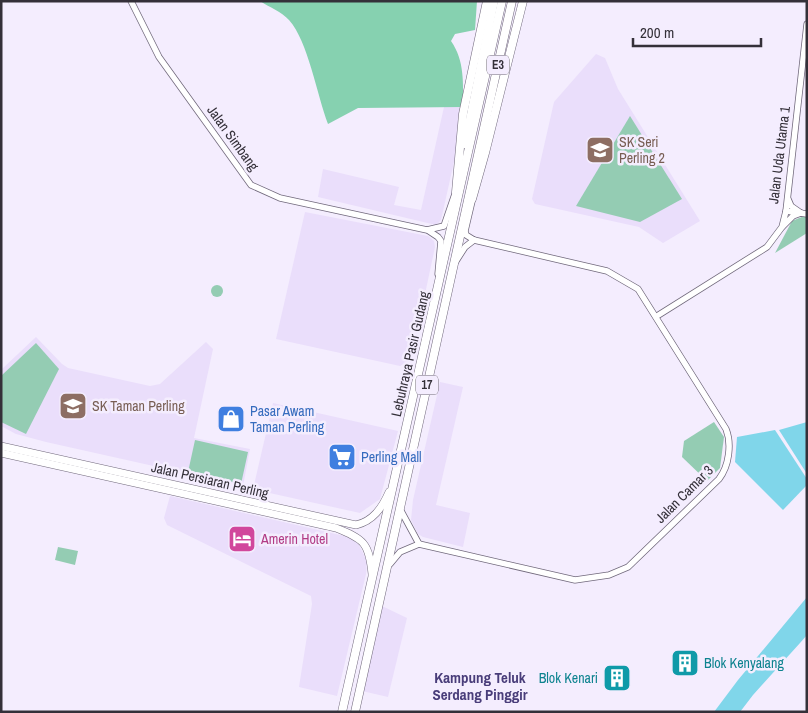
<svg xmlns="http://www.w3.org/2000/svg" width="808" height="713" viewBox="0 0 808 713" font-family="'Archivo Narrow',sans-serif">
<rect width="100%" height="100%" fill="#f4edfe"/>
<!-- built -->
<g fill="#eadefb">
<path d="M596,54L605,58L618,89L700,221L663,243L639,227L535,204L532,199L554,102Z"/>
<path d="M444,107H463L454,162L441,220L436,225L318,197L323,169L399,187L394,205L421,210Z"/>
<path d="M305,212L428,236L434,241L435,247L411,360L400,366L276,339Z"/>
<path d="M36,337L62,364L68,368L150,386L160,384L206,342L213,349L194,438L250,449L243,486L46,442L16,434L1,426V370Z"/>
<path d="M440,382L463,387L436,505L470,513L463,547L423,537L418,534L411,520L413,500Z"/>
<path d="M273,403L398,431L380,499L360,513L256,490L254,485Z"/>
<path d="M170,496L349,537L359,545L367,561L366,574L337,696L299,687L312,604L311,596L167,525L164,518Z"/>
<path d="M382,606L407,618L388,697L362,691Z"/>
</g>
<!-- green -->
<g fill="#94ccb3">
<path d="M630,116L682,199L640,222L576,206Z"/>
<path d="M804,216H807V233L775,253L792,221Z"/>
<circle cx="217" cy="291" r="6"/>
<path d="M36,343L59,369L26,434L1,422V376Z"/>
<path d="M714,422L724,437L720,468L707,481L682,457L684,441Z"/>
<path d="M195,440L248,452L241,484L188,472Z"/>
<path d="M58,547L78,551L75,565L55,560Z"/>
</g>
<!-- forest -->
<path fill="#86d1b0" d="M260,1H477L475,30L455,34L451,41C465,61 463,84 463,107L358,108L328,124C317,95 308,41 289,20C282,12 269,7 260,1Z"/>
<!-- water -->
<g fill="#80d6ea">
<path d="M807,422V474L779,430Z"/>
<path d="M775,430L807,479V485L783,510L735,462L737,437Z"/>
<path d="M807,597V635L800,643L753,695L740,712H714L738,680Z"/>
</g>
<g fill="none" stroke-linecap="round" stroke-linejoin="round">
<defs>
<g id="minor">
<path d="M131,1L159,57L251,185L280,198L427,230L444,226L456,191"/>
<path d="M788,199L791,206L801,213"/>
<path d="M786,211L807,214"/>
<path d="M783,226L793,216L801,213"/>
<path d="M429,231L438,237L441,241L438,274"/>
<path d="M456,261L465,247L474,240"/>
<path d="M657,316L767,247L782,227L786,211L807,24"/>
<path d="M400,509L419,544"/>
<path d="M390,564L400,552L419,544L575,580L609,575L628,567L719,479C729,466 732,444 726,429L638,289L607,271L474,240L466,235L465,231L473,197"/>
</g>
<g id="major">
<path d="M1,446L356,525C373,521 382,508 389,492"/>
<path d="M1,453L336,528C364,539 369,543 372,574"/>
</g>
<g id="highway">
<path d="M465,144L494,1"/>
<path d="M456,192L463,114L487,1"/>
<path d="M472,199L485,153L523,1"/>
<path d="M342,712L502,1"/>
<path d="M355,712L512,1"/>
</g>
</defs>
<!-- minor casing -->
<use href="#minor" stroke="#71697c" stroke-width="7"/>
<!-- major casing -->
<use href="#major" stroke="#71697c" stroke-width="8"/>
<!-- highway casing -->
<use href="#highway" stroke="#71697c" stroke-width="9"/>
<!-- minor -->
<use href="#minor" stroke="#fff" stroke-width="5.5"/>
<!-- major -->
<use href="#major" stroke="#fff" stroke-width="7"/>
<!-- highway -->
<use href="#highway" stroke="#fff" stroke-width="8"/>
</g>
<!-- icons -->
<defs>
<symbol id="school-square" viewBox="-11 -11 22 22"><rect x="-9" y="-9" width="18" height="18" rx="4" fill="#8d6e63" stroke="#f4edfe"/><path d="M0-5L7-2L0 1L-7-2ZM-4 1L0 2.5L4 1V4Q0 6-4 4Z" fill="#fff"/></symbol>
<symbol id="shop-square" viewBox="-11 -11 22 22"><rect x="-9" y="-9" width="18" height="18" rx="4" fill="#3f7fe0" stroke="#f4edfe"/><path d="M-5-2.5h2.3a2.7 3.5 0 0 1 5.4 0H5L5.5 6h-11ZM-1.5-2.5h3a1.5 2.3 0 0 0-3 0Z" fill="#fff"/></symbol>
<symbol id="supermarket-square" viewBox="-11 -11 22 22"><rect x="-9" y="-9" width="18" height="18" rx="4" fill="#3f7fe0" stroke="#f4edfe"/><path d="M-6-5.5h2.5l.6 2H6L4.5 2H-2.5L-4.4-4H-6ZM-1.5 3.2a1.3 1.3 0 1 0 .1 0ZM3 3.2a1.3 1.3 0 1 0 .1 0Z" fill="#fff"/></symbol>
<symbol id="hotel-square" viewBox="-11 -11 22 22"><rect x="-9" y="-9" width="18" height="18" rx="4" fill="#d1479c" stroke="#f4edfe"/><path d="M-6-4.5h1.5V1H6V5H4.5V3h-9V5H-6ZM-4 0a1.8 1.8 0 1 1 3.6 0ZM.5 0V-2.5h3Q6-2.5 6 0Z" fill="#fff"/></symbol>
<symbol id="building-square" viewBox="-11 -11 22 22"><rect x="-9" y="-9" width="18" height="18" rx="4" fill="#0f9aa8" stroke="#f4edfe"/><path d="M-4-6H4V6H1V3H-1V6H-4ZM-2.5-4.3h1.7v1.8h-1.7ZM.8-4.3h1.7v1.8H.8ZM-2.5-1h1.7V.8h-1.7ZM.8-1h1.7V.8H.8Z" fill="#fff"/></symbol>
</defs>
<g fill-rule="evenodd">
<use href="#school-square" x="584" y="134" width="32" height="32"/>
<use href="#school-square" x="57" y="390" width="32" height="32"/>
<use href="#shop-square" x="215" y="403" width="32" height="32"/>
<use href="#supermarket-square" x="326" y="441" width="32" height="32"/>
<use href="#hotel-square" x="226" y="523" width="32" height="32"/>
<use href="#building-square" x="669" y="647" width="32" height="32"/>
<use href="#building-square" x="601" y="662" width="32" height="32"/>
</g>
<g text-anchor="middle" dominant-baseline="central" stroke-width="5" stroke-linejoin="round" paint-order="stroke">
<!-- shield labels -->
<g fill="#f4edfe" stroke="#6e6974" stroke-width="1">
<rect x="487" y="55.5" width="22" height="19" rx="4"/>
<rect x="416" y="375.5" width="22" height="19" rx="4"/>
</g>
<g font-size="12" font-weight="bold" fill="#343039">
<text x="498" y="65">E3</text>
<text x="427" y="385">17</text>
</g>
<!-- street labels -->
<g font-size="14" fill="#343039" stroke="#f4edfe">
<text transform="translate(233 138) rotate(54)">Jalan Simbang</text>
<text transform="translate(779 155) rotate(-83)">Jalan Uda Utama 1</text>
<text transform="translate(410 354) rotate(-77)">Lebuhraya Pasir Gudang</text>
<text transform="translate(210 480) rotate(13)">Jalan Persiaran Perling</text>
<text transform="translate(684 494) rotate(-45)">Jalan Camar 3</text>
</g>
<!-- education labels -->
<g font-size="14" fill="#785e54" stroke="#f4edfe" text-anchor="start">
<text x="619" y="142">SK Seri<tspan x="619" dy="16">Perling 2</tspan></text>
<text x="92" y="406">SK Taman Perling</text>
</g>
<!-- shop labels -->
<g font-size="14" fill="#366cbe" stroke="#f4edfe" text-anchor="start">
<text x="250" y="411">Pasar Awam<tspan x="250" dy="16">Taman Perling</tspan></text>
<text x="361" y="457">Perling Mall</text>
</g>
<!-- hotel labels -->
<g font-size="14" fill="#b23c85" stroke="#f4edfe" text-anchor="start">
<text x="261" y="539">Amerin Hotel</text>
</g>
<!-- culture labels -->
<g font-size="14" fill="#0d838f" stroke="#f4edfe" text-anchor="start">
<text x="704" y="663">Blok Kenyalang</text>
<text x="598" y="678" text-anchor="end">Blok Kenari</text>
</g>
<!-- neighbourhood labels -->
<g font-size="15" font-weight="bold" fill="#493d7a" stroke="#f4edfe">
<text x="480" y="677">Kampung Teluk<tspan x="480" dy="17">Serdang Pinggir</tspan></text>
</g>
</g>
<!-- border -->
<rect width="808" height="713" fill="none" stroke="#343039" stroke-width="5"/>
<!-- scale -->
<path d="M633 38v8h128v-8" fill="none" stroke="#343039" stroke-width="2.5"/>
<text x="640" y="38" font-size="15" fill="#343039" stroke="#f4edfe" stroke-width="4" paint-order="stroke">200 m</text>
</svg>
